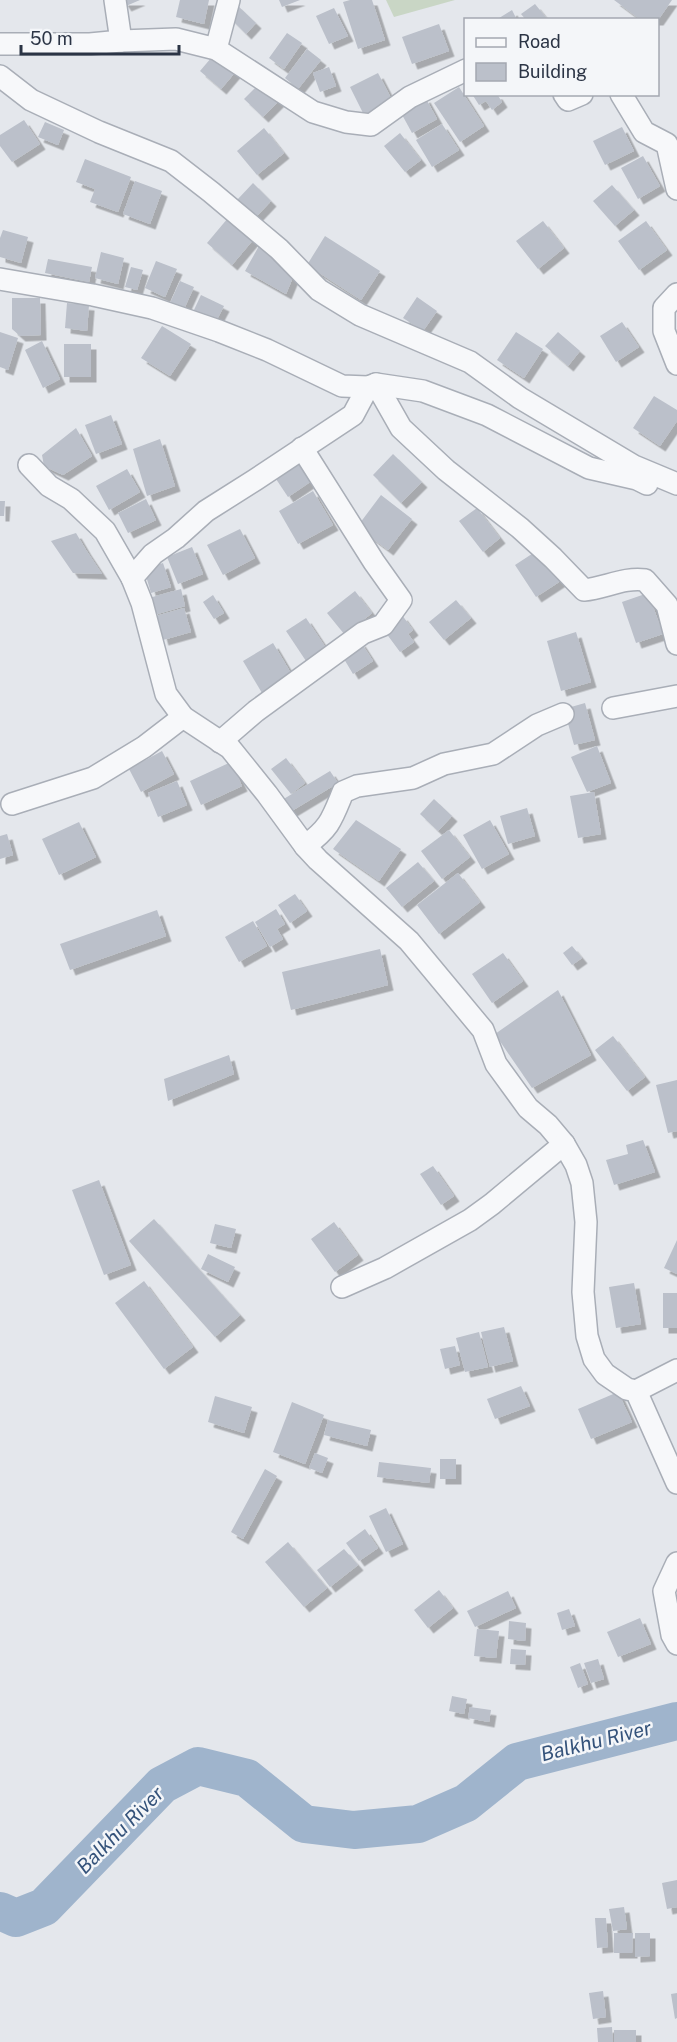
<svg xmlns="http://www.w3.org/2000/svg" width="677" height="2042" viewBox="0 0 677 2042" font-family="'Public Sans',sans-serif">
<defs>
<filter id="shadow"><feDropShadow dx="5.5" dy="5.5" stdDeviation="0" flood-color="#0004"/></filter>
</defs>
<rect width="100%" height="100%" fill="#e4e7ec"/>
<!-- green -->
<path fill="#c9d6c5" d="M386,0H455L394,17Z"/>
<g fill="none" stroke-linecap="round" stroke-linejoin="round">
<!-- river -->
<path stroke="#9fb4cc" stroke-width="38" d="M0,1911L16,1918L44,1907L162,1785L198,1766L247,1778L304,1824L354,1830L418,1824L466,1803L517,1762L677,1721"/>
</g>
<!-- building -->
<g fill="#bbc0ca" filter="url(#shadow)">
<path d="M122,0H140L126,6Z"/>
<path d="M180,0H209L204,24L176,17Z"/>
<path d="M279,0H300L282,7Z"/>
<path d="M350,0H372L385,40L358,49L343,2Z"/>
<path d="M614,0H672L658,20H641Z"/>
<path d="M236,4L256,23L246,34L226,14Z"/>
<path d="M535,4L548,20H526L521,14Z"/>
<path d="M334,8L348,36L329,44L316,16Z"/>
<path d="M512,10L517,20H496Z"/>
<path d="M439,24L449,51L412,64L402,37Z"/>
<path d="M287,33L302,43L284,69L269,58Z"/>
<path d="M307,49L321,60L298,89L285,78Z"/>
<path d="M217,51L238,69L221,89L200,71Z"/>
<path d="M329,67L336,86L320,92L313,73Z"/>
<path d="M378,73L393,102L365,117L350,87Z"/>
<path d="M260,83L279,101L263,117L244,99Z"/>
<path d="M459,87L484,126L460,142L434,103Z"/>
<path d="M472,94H497L502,102L492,110L486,101L479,105Z"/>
<path d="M425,97L437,119L412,133L400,111Z"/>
<path d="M24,120L40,144L12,162L0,146V135Z"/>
<path d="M45,122L64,130L58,145L38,137Z"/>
<path d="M442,124L459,150L432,167L416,140Z"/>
<path d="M622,127L634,151L605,165L593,141Z"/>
<path d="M264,128L284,153L257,175L237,151Z"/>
<path d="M400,133L421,160L405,172L384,146Z"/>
<path d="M643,156L660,186L638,199L621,168Z"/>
<path d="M85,159L131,177L118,212L90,202L95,189L76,182Z"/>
<path d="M135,181L162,191L150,224L123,214Z"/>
<path d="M253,183L271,201L255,218L237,200Z"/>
<path d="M612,185L634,210L615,226L593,201Z"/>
<path d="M228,218L253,240L232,265L207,243Z"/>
<path d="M543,221L564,248L538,269L516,241Z"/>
<path d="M646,221L667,250L639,270L618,241Z"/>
<path d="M3,230L28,237L21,263L0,257V238Z"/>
<path d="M325,236L380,271L361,300L307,265Z"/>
<path d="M260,244L296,270L286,294L245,271Z"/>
<path d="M101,252L124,258L118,284L95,278Z"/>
<path d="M48,259L92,267L89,282L45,273Z"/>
<path d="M156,261L177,269L165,297L145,288Z"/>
<path d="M131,267L143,270L137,290L125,287Z"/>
<path d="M180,281L194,287L184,309L170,303Z"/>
<path d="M201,295L224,306L215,323L193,312Z"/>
<path d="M417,297L437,311L423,331L403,318Z"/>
<path d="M12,298H40L41,335L20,336L12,329Z"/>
<path d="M67,303L89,305L87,331L65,328Z"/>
<path d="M622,322L639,347L616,362L600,336Z"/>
<path d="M162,326L191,344L170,376L141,358Z"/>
<path d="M0,332L18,338L8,370L0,367Z"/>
<path d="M516,332L543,349L524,378L497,360Z"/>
<path d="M558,332L580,351L568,366L545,346Z"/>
<path d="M42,341L60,379L43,388L25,350Z"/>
<rect x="64" y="344" width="27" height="33"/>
<path d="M654,396L677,410V421L660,446L633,428Z"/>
<path d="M111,415L122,444L96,454L85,425Z"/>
<path d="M76,428L92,456L63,475L44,466L42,455Z"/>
<path d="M160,439L175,486L147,496L133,449Z"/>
<path d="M393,454L422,482L401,503L373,475Z"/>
<path d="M299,459L313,480L288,497L274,476Z"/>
<path d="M127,469L140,492L109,510L96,486Z"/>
<path d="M313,491L333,525L298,544L279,511Z"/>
<path d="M381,495L412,519L388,550L357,527Z"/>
<path d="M146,499L156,520L128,533L118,513Z"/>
<path d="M0,501H5L4,516H0Z"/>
<path d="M477,508L500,538L483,552L459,521Z"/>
<path d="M240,529L255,558L223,575L207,545Z"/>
<path d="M76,533L86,550L102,574L73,573L51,541Z"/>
<path d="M192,547L203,574L178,584L167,557Z"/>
<path d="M541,548L562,580L536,597L515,565Z"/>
<path d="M163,563L171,587L151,593L144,569Z"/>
<path d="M181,589L185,606L154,615L149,598Z"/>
<path d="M355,591L372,613L345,635L327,613Z"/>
<path d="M648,593L663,634L636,643L622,602Z"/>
<path d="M213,595L224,613L214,619L203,602Z"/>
<path d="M456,600L471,618L444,640L429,622Z"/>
<path d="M184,608L191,632L163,640L156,616Z"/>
<path d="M402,615L413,630L408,634L414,642L400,652L383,629Z"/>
<path d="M306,618L330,654L310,667L286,631Z"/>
<path d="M576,632L591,682L561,691L547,641Z"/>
<path d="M360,641L373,661L353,674L341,654Z"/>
<path d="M273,643L292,675L262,693L243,661Z"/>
<path d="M585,703L595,740L574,745L564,709Z"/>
<path d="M597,746L611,783L587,792L571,757Z"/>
<path d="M162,751L174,774L141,792L129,769Z"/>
<path d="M286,758L305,783L291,794L271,769Z"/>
<path d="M231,762L242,786L201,805L190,781Z"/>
<path d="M330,771L338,783L290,812L282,800Z"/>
<path d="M177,781L187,805L158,817L148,793Z"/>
<path d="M594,792L601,834L578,838L570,796Z"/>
<path d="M434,799L452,816L438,831L420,814Z"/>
<path d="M527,808L535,836L508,844L500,816Z"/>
<path d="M356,820L401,849L379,881L333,849Z"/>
<path d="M490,820L509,854L482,869L463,835Z"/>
<path d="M79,822L96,857L59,875L42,839Z"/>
<path d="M449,830L470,857L442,879L421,851Z"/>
<path d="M7,834L13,855L0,859V836Z"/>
<path d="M418,862L434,881L402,907L386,888Z"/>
<path d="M458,873L480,902L439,934L417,905Z"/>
<path d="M295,894L307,911L290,923L278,905Z"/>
<path d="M276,909L285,924L277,929L283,939L270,947L255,922Z"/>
<path d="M157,910L166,936L70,970L60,944Z"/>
<path d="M253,921L267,946L239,962L225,937Z"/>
<path d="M572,946L582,958L572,965L563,953Z"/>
<path d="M380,949L388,985L291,1010L282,972Z"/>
<path d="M503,953L523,981L492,1003L472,974Z"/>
<path d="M558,990L591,1055L532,1088L495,1034Z"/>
<path d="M613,1036L645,1077L627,1091L595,1050Z"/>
<path d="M229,1055L234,1074L168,1101L164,1079Z"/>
<path d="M677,1080V1131L668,1133L656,1085Z"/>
<path d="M643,1140L655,1172L614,1185L606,1160L628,1154L626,1145Z"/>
<path d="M433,1166L454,1196L441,1205L420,1174Z"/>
<path d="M99,1180L131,1265L104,1275L72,1190Z"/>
<path d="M154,1219L240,1315L215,1337L129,1241Z"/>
<path d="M334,1222L358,1255L335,1272L311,1239Z"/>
<path d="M215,1224L236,1229L231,1248L210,1243Z"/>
<path d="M677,1240V1274L664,1268Z"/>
<path d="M208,1254L235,1267L228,1282L201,1269Z"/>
<path d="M144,1281L193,1347L164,1369L115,1303Z"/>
<path d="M634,1283L641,1324L616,1328L609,1287Z"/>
<rect x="663" y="1293" width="14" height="35"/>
<path d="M504,1327L513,1361L490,1367L481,1332Z"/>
<path d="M479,1332L488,1367L465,1372L456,1338Z"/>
<path d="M455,1346L460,1365L445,1369L440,1349Z"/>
<path d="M521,1386L530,1406L495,1419L487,1399Z"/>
<path d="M618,1392L632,1422L591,1439L578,1409Z"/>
<path d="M215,1396L252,1407L244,1433L208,1422Z"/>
<path d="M292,1402L324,1415L305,1464L273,1452Z"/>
<path d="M328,1420L371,1430L367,1446L324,1435Z"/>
<path d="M315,1453L328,1458L322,1473L309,1468Z"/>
<rect x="440" y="1459" width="16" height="20"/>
<path d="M379,1462L431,1468L429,1483L377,1477Z"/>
<path d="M265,1469L277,1476L243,1539L231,1532Z"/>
<path d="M386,1508L403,1544L386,1552L369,1516Z"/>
<path d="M365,1529L378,1548L359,1561L346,1543Z"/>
<path d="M288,1542L327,1588L304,1607L265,1562Z"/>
<path d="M344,1549L358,1565L330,1587L317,1570Z"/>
<path d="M439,1590L453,1608L428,1628L414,1610Z"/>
<path d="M508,1591L516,1608L475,1627L467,1611Z"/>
<path d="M569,1609L575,1626L562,1630L557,1613Z"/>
<path d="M640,1618L651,1644L618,1657L607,1632Z"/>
<path d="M509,1621L526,1623L525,1641L508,1639Z"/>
<path d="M477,1629L499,1631L496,1658L474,1656Z"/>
<path d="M511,1649L526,1650L525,1665L510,1664Z"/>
<path d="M598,1659L604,1679L591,1683L584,1663Z"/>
<path d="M580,1663L588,1684L578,1688L570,1667Z"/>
<path d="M452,1696L467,1699L464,1714L449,1711Z"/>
<path d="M470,1707L491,1710L489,1722L468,1718Z"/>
<path d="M677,1880V1907L667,1909L662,1883Z"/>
<path d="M624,1907L627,1929L613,1931L609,1909Z"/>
<path d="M595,1918H606L608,1947L597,1948Z"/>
<path d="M614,1933H633L632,1953H614Z"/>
<path d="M635,1933H650V1956L635,1957Z"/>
<path d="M603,1991L606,2017L593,2019L589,1993Z"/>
<path d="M677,1993V2018L675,2019L671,1994Z"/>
<path d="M612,2027L613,2042H598L597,2028Z"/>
<rect x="614" y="2030" width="22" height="12"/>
</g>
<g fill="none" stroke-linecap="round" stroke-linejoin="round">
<defs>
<g id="minor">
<path d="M115,0L121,41"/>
<path d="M0,44H90L121,41L176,39L216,49L313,112L346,122L371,125L410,97L466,70"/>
<path d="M216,49L229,0"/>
<path d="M0,76L31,100L99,132L171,161L211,192L279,249L319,290L360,315L470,362L520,398L634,466L677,484"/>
<path d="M564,94L568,100L582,94"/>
<path d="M621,94L644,132L667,144L677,189"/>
<path d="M0,279L93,295L152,308L219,331L267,350L342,386L368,387L376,384L423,391L487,415L589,468L637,479L647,484"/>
<path d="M677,294L664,308V331L677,364"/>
<path d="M376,384L401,428L446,470L520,528L553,558L584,590C605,588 624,577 645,580L667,605L677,644"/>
<path d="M368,387L353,415L255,480L206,511L176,538L153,554L132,578L142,603L166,694L183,717L230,748L267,794L305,846L318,860L409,941L483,1030L496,1064L528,1108L548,1125L564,1144L576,1165L582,1183L586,1222L583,1292L587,1336L594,1359L605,1374L627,1389L636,1391L677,1483"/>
<path d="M29,465L49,486L71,499L105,531L132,578"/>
<path d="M613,708L677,696"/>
<path d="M220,742L256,711L363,633L383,625L401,600L374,562L302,448"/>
<path d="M12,804L93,778L144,747L183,717"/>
<path d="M305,846C330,828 332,819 343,792L357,786L413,778L444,764L493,754L537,725L563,714"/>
<path d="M342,1287L385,1268L470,1220L492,1204L564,1144"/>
<path d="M636,1391L677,1370"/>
<path d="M677,1563L664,1591L672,1635L677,1644"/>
</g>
</defs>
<!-- minor casing -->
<use href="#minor" stroke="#a9aeb7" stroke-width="24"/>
<!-- minor -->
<use href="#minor" stroke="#f7f8fa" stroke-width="21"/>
</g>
<g text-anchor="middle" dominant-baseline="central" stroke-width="5" stroke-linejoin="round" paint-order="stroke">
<!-- water labels -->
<g font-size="20" font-style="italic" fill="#34527a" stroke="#f4f6f9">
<text transform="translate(596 1741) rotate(-14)">Balkhu River</text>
<text transform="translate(120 1830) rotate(-45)">Balkhu River</text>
</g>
</g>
<!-- legend -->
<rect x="464" y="18" width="195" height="78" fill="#f4f6f9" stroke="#a4a8b1" stroke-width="1.5"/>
<rect x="476" y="38" width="30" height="9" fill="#f7f8fa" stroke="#a4a8b1" stroke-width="1.5"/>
<text x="518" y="48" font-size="18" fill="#2b3445">Road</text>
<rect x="476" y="63" width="30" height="18" fill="#bbc0ca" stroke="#a4a8b1" stroke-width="1.5"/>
<text x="518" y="78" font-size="18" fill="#2b3445">Building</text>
<!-- scale -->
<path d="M21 45v9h158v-9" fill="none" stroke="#2b3445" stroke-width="3"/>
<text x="30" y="45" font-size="18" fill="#2b3445" stroke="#f4f6f9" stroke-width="4.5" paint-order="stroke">50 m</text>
</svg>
